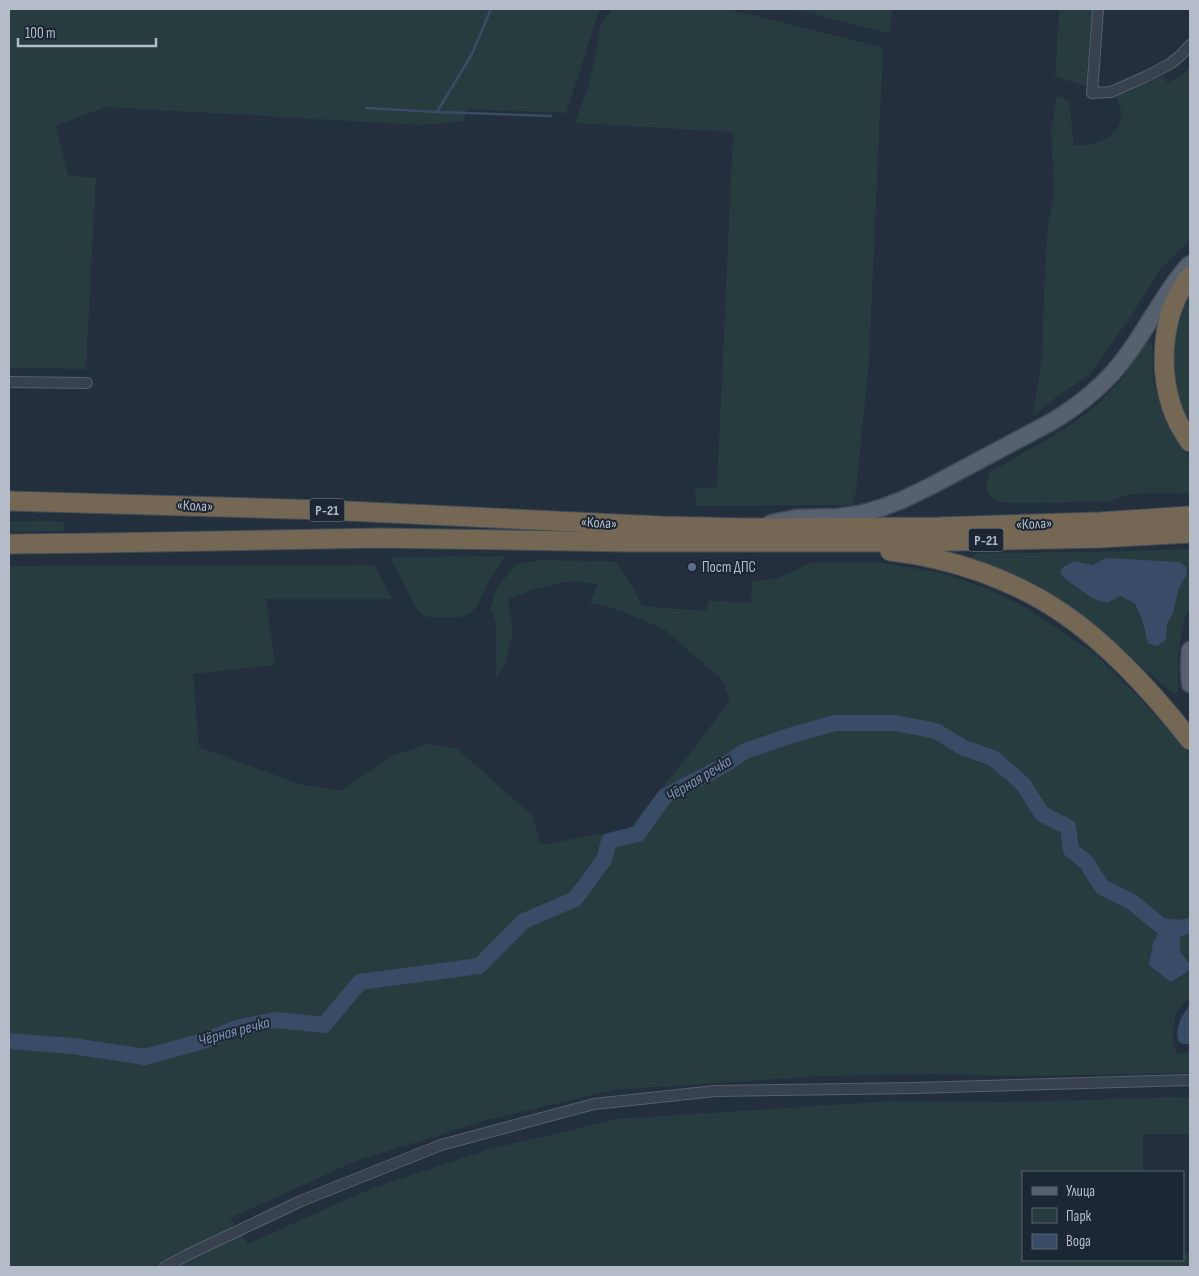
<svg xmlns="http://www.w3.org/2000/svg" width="1199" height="1276" viewBox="0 0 1199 1276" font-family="'Sofia Sans Condensed',sans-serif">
<rect width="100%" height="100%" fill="#242f3e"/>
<!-- green -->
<g fill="#263c3f" fill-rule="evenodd">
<path d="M9,9H600L566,113L467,109L464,121L423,125L105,107L56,126L68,175L96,178L86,369L9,368Z"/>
<path d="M612,9H727L883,47L869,360L856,491L852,505L696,506L695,488L717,487L733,132L575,123L590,81L601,24Z"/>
<path d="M794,9H892L890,34Z"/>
<path d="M1059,9H1092L1086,86L1055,77Z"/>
<path d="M1190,68V240L1160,270L1131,316L1090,374L1051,401L1033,417L1042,356L1045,265L1048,225L1054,195L1051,131L1057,95L1069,101L1074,145L1087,146L1108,138L1119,126L1122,113L1116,97L1163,76L1168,84Z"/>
<path d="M1190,296V425C1170,396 1169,353 1179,320C1181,312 1186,304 1190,296Z"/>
<path d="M1150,340L1152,344L1153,379L1162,413L1179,444L1190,458V493C1167,494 1132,489 1112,501L1032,503L1000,502L992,498L987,492L986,484L990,472C1031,448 1076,427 1109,393C1124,378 1135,360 1146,343Z"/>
<path d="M9,521L65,522L63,531L9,532Z"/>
<path d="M1190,549V606L1184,621L1180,641L1178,662V691L1174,695L1133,658L1079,614L1033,583L969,559L977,553L1097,552ZM1074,561L1093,565L1151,562H1179L1186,576L1179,588L1173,613L1167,625L1145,635L1142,620L1135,604L1121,596L1107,603L1077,587L1064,578Z"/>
<path d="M505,556L487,584L478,604L470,614L460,617H428L421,613L415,606L390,557Z"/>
<path d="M540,560L616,562L630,582L642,606L707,611L708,601L751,603L752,581L775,579L811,563L880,562L946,574L988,589L1027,608L1095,654L1142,701L1190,754V964L1180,952V928L1171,982L1190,970V1000L1184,1002L1175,1015L1173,1039L1177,1055L1190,1051V1073L1014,1076L933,1074L822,1076L613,1090L487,1120L356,1161L230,1218L248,1244L370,1189L490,1149L618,1119L893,1101L1005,1102L1190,1097V1134H1143V1172H1023V1260H1183V1253H1190V1267H9V566L374,565L393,599H266L275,665L193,674L199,747L299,784L341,791L392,756L428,744L457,749L533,816L540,845L628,829L698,744L730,699L722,680L664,629L610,607L590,603L598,584L570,581L532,590L508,599L513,631L505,665L496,677V622L490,608L497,588L515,565Z"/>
</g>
<!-- water -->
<g fill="#394c67">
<path d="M1106,558L1179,562L1187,568L1186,576L1179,588L1173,613L1167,625L1166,640L1157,646L1148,643L1142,620L1135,604L1121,596L1107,603L1092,598L1064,578L1060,573L1062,568L1074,561L1093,565Z"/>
<path d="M1166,919L1180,928V952L1190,964V970L1171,982L1149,965L1153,943Z"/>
<path d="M1190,1005V1044H1184L1179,1042C1174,1028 1182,1015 1190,1005Z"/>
</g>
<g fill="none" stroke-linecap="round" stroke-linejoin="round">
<!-- stream -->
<g stroke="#394c67" stroke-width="2.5">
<path d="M366,108L437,112L551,116"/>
<path d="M437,112L472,54L491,9"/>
</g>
<!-- river -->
<path stroke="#394c67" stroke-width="16" d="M9,1041L73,1046L145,1057L203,1041L240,1027L276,1020L324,1025L360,982L479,966L524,921L575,899L604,860L609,841L638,834L665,796L723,766L745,751L789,736L835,723H895L936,731L964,748L993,758L1023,784L1042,814L1068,827L1071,850L1086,862L1102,887L1132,902L1161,926L1180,928L1190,926"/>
<defs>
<g id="street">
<path d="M1098,9L1092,93L1111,92L1145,77L1170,64L1181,55L1190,45"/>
<path d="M9,382L87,383"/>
<path d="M165,1267L187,1255L301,1201L441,1145L594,1104L715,1091L915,1088L1190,1080"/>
</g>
<g id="primary">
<path d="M771,523L796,518L838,517L860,514L881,508L902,500L931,486L1053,421C1081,404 1107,383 1127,355C1136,343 1144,330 1152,317C1164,299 1175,279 1190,264"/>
<path d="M1190,650L1189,665L1190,684"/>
</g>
<g id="highway">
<path d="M1190,276C1162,312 1158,366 1172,408C1176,420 1183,432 1190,442"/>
<path d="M9,501L326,510L660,526L745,528L939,527L1099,522L1190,516"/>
<path d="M9,544L100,543L379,538L628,542H909L1099,538L1190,533"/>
<path d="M890,551C951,558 1013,579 1064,614C1113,648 1154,694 1190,740"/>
</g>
</defs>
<!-- street casing -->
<use href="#street" stroke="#565f6c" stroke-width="12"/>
<!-- primary casing -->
<use href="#primary" stroke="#414a57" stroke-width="19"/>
<!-- highway casing -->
<use href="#highway" stroke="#434c59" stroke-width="21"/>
<!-- street -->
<use href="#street" stroke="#38414e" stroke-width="10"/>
<!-- primary -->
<use href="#primary" stroke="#56606e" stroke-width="16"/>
<!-- highway -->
<use href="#highway" stroke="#746855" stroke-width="19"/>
</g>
<!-- markers -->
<circle fill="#5c6f8a" stroke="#1d2633" stroke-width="2" cx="692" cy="567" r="5"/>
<g text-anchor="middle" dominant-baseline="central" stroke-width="4" stroke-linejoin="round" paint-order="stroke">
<!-- shield labels -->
<g fill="#1d2633" stroke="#878f9c" stroke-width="1">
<rect x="309.5" y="498.5" width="35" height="23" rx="4"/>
<rect x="968.5" y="528.5" width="35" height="23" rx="4"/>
</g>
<g font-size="14" font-weight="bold" fill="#b4bcc9">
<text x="327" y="510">Р-21</text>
<text x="986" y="540">Р-21</text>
</g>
<!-- street labels -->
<g font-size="15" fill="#b4bcc9" stroke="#1d2633">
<text transform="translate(195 506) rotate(2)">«Кола»</text>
<text transform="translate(599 523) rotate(3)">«Кола»</text>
<text transform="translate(1034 524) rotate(-2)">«Кола»</text>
</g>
<!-- poi labels -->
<g font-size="15" fill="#b4bcc9" stroke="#1d2633" text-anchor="start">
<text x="702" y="567">Пост ДПС</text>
</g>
<!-- water labels -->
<g font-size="16" font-style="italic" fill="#7c92b1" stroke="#1d2633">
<text transform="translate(699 779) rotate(-31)">Чёрная речка</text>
<text transform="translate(234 1032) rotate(-15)">Чёрная речка</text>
</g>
</g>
<!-- border -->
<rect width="1199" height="1276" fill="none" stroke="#b4bcc9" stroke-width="20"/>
<!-- legend -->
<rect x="1022" y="1171" width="162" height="90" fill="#1d2633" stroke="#59626f"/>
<rect x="1032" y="1187" width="25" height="8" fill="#56606e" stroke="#59626f"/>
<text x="1066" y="1196" font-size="15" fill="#b4bcc9">Улица</text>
<rect x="1032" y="1208" width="25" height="15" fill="#263c3f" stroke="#59626f"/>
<text x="1066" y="1221" font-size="15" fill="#b4bcc9">Парк</text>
<rect x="1032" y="1234" width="25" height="15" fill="#394c67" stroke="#59626f"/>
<text x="1066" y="1246" font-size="15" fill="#b4bcc9">Вода</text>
<!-- scale -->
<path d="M18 38v8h138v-8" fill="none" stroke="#b4bcc9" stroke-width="2.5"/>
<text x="25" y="38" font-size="15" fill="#b4bcc9" stroke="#1d2633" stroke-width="4" paint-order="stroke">100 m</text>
</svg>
